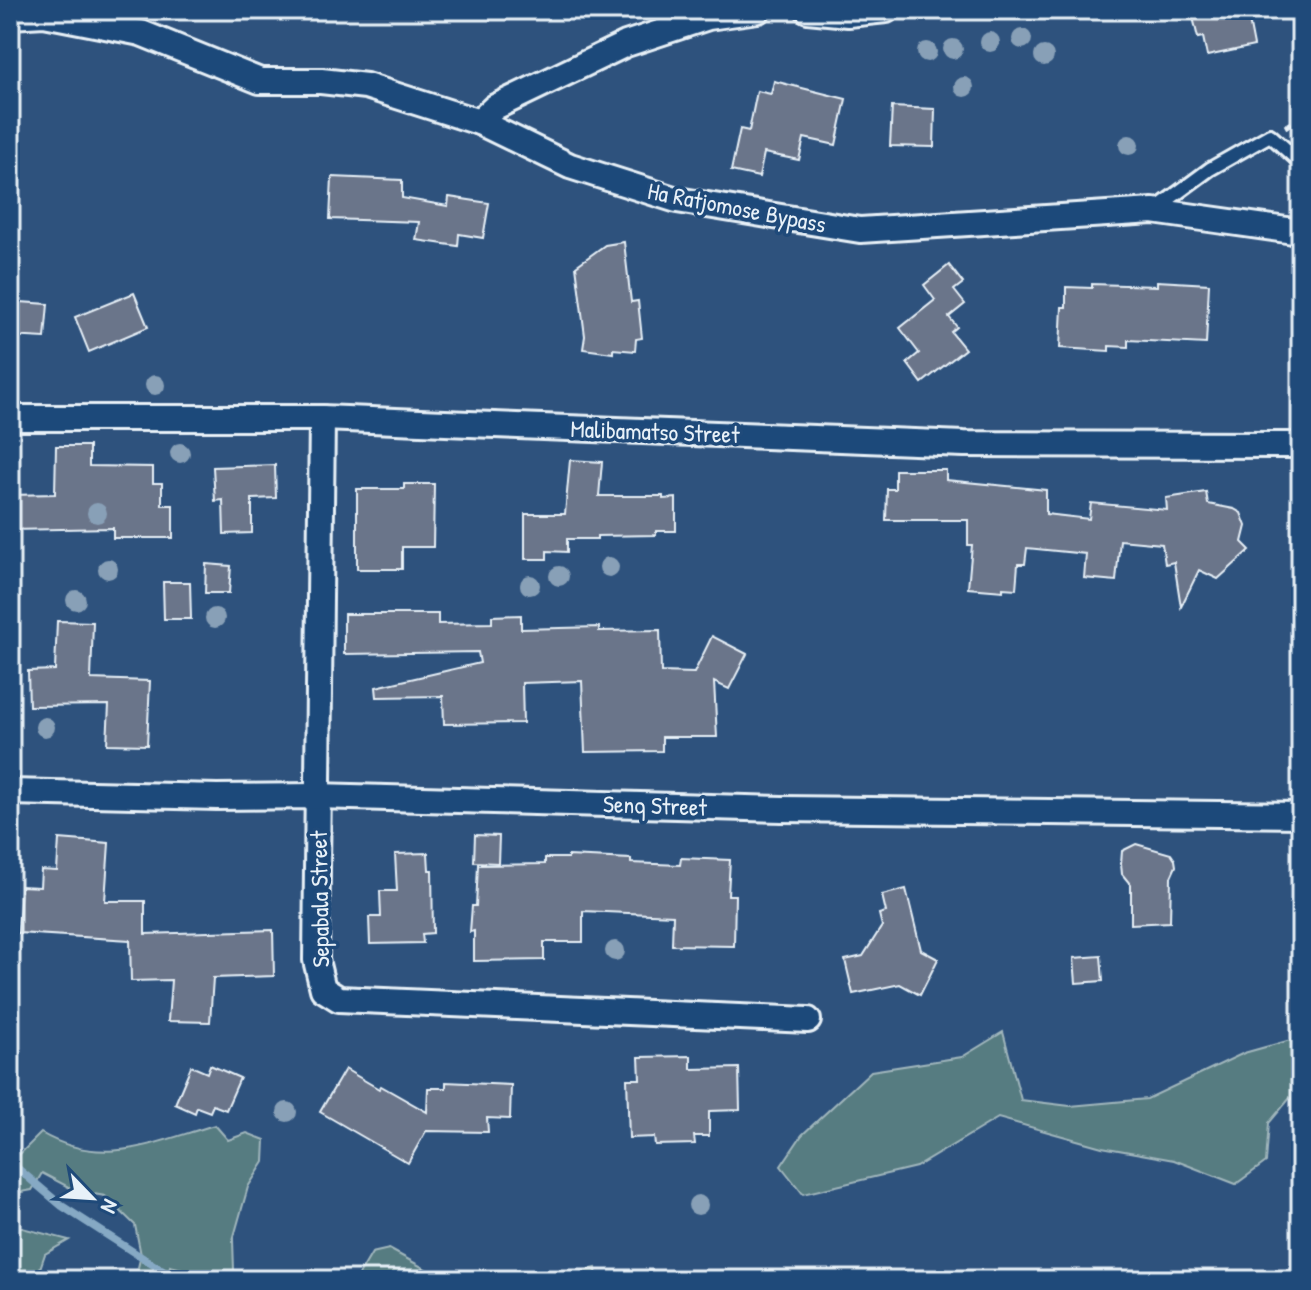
<svg xmlns="http://www.w3.org/2000/svg" width="1311" height="1290" viewBox="0 0 1311 1290" font-family="'Patrick Hand',sans-serif">
<rect width="100%" height="100%" fill="#2e527d"/>
<filter id="ink" filterUnits="userSpaceOnUse"><feTurbulence type="fractalNoise" baseFrequency=".0125" numOctaves="2"/><feDisplacementMap in="SourceGraphic" scale="16" xChannelSelector="R" yChannelSelector="G"/><feConvolveMatrix kernelMatrix="1 2 1 2 8 2 1 2 1" color-interpolation-filters="sRGB"/></filter>
<g filter="url(#ink)">
<!-- green -->
<g fill="#577b81" stroke="#a0b6bc" stroke-width="2">
<path d="M1003,1032L1021,1100L1070,1106L1147,1099L1244,1053L1301,1037V1103L1290,1098L1269,1123L1266,1162L1236,1184L1174,1160L1102,1147L998,1118L916,1167L803,1194L781,1166L802,1135L871,1071L962,1057Z"/>
<path d="M215,1125L228,1140L247,1133L265,1140L264,1162L248,1187L233,1240L234,1270L241,1280H199L196,1272L170,1266L168,1280H135L141,1255L135,1225L105,1196L76,1191L42,1173L32,1190L10,1194V1148L16,1158L41,1133C103,1169 154,1142 215,1125Z"/>
<path d="M10,1206L18,1227L69,1240L45,1254L36,1280H24L10,1265Z"/>
<path d="M389,1249L433,1273L431,1278L356,1280L372,1253Z"/>
<path d="M596,1268L597,1280H550Z"/>
</g>
<g fill="none" stroke-linecap="round" stroke-linejoin="round">
<!-- stream -->
<path stroke="#86a9c4" stroke-width="8" d="M10,1162L62,1206L177,1280"/>
</g>
<!-- building -->
<g fill="#6b748a" stroke="#e8f1f8" stroke-width="2">
<path d="M1206,10H1247L1254,46L1207,56L1203,37L1198,38L1192,13Z"/>
<path d="M774,81L846,99L836,145L804,138L799,160L764,153L759,177L731,171L740,129L749,131L757,91L771,94Z"/>
<path d="M892,107L935,109L934,147L890,146Z"/>
<path d="M332,177L402,180V198L448,206L449,197L489,203L483,238L459,234L458,246L416,240L419,222L330,219Z"/>
<path d="M624,242L631,302L638,301L642,338L636,339L635,351L613,349V353L583,349L585,336L576,266L605,245Z"/>
<path d="M949,265L963,283L954,290L965,304L949,317L957,327L951,332L965,349L922,383L907,363L919,353L900,328L935,300L924,285Z"/>
<path d="M1157,281L1209,284L1206,344L1128,340V347L1109,346V351L1060,348L1062,307H1066V287L1092,288V284L1157,286Z"/>
<path d="M134,293L148,327L89,352L75,317Z"/>
<path d="M20,302L48,304L45,338L10,336V304L20,305Z"/>
<path d="M56,446H89V466L153,467V483H162V505H173V538H113V528L10,530V495L55,494Z"/>
<path d="M570,460L602,462L599,496H663V499L676,498V531H656V535L597,536V539H567V552L547,551V559H525V514H565Z"/>
<path d="M275,465L276,498L252,499V533L224,534L223,500L215,501L213,467Z"/>
<path d="M895,470H946V480L1046,490V514L1089,519L1091,503L1167,510L1166,498L1206,492L1208,504L1234,509L1241,513L1246,526L1242,542L1250,550L1218,579L1199,570L1181,607L1174,562L1165,564L1162,544L1120,540L1116,581L1084,578L1086,554L1027,548L1025,564H1018L1016,589L1003,588V591L968,588L972,545H968V520H886L887,489H895Z"/>
<path d="M404,484H434L433,547H402V569H357V489H404Z"/>
<path d="M206,564L231,566L229,593H205Z"/>
<path d="M163,582H190L191,619H164Z"/>
<path d="M344,614H438V624L492,623V616L521,615V629L599,627V631L660,630L661,672L694,673L712,636L747,654L729,689L714,682L717,737H662V751L585,752L582,681L522,683L523,723L444,724L443,696L377,697L376,687L480,663L478,652L344,654Z"/>
<path d="M57,621L93,622L91,679L150,681L147,745L107,744L109,705L29,706L28,671L55,670Z"/>
<path d="M475,835L499,836L498,863L474,862Z"/>
<path d="M59,839L109,843L105,901H145V934L273,930L274,976L213,978L210,1022L168,1021L171,980L131,981L130,940L18,933L21,886L40,887L41,870L57,871Z"/>
<path d="M1136,844L1171,854L1175,860L1176,866L1171,877L1170,922L1131,924V885L1122,874L1121,864L1122,851Z"/>
<path d="M428,853L429,870H432L433,933L422,934L423,943L370,944L369,917H381L380,891H397L395,854Z"/>
<path d="M568,856L631,859V863L680,865L681,858L730,860L728,895H735L734,946L672,945L673,915L583,911V942H544V960L474,961V931L470,932L472,906H476L478,865L545,864V858H568Z"/>
<path d="M906,889L921,950L938,959L920,995L900,984L853,994L845,960L863,956L882,926L879,914L886,912L882,895Z"/>
<path d="M1101,956L1103,981L1076,983L1074,958Z"/>
<path d="M691,1056V1069L739,1068L740,1110L709,1111V1136H694L695,1144L655,1145L654,1137L629,1138L627,1079H640L639,1057Z"/>
<path d="M210,1065L240,1078L226,1110L213,1105L210,1112L197,1107L195,1113L175,1104L191,1066L207,1073Z"/>
<path d="M345,1069L379,1089L381,1086L427,1112L428,1088H446V1082L511,1085L510,1119L487,1118L488,1132L426,1131L408,1163L320,1112Z"/>
</g>
<g fill="none" stroke-linecap="round" stroke-linejoin="round">
<defs>
<path id="service" d="M1153,211L1210,169L1270,135L1301,163"/>
<g id="minor">
<path d="M808,10L848,14L886,10"/>
<path d="M10,16L44,14L141,33L260,81H321L366,86L479,122L570,166L677,200L860,230L1153,211L1301,232"/>
<path d="M479,122L495,107L626,44L708,17L758,10"/>
<path d="M10,418H322L964,444L1301,445"/>
<path d="M322,418L316,960L323,989L339,999L808,1020"/>
<path d="M10,792L217,797L317,796L782,809L1301,815"/>
</g>
</defs>
<!-- service casing -->
<use href="#service" stroke="#e8f1f8" stroke-width="18"/>
<!-- minor casing -->
<use href="#minor" stroke="#e8f1f8" stroke-width="30"/>
<!-- path -->
<path stroke="#e8f1f8" stroke-width="5" stroke-dasharray="8 6" stroke-linecap="butt" d="M1285,127L1301,118"/>
<!-- service -->
<use href="#service" stroke="#1f4a7a" stroke-width="12"/>
<!-- minor -->
<use href="#minor" stroke="#1f4a7a" stroke-width="24"/>
</g>
<!-- trees -->
<g fill="#88a0b7">
<circle cx="1022" cy="39" r="10"/>
<circle cx="990" cy="42" r="10"/>
<circle cx="953" cy="49" r="10"/>
<circle cx="927" cy="52" r="10"/>
<circle cx="1044" cy="56" r="10"/>
<circle cx="964" cy="87" r="10"/>
<circle cx="1129" cy="145" r="10"/>
<circle cx="155" cy="385" r="10"/>
<circle cx="180" cy="453" r="10"/>
<circle cx="97" cy="513" r="10"/>
<circle cx="609" cy="567" r="10"/>
<circle cx="108" cy="569" r="10"/>
<circle cx="559" cy="576" r="10"/>
<circle cx="530" cy="585" r="10"/>
<circle cx="76" cy="600" r="10"/>
<circle cx="215" cy="618" r="10"/>
<circle cx="45" cy="727" r="10"/>
<circle cx="615" cy="951" r="10"/>
<circle cx="287" cy="1112" r="10"/>
<circle cx="698" cy="1205" r="10"/>
</g>
</g>
<g text-anchor="middle" dominant-baseline="central" stroke-width="7" stroke-linejoin="round" paint-order="stroke">
<!-- street labels -->
<g font-size="24" fill="#e8f1f8" stroke="#1f4a7a">
<text transform="translate(737 207) rotate(11)">Ha Ratjomose Bypass</text>
<text transform="translate(655 431) rotate(2)">Malibamatso Street</text>
<text transform="translate(655 805) rotate(2)">Senq Street</text>
<text transform="translate(319 899) rotate(-91)">Sepabala Street</text>
</g>
</g>
<!-- margin -->
<rect width="1311" height="1290" fill="none" stroke="#1f4a7a" stroke-width="40"/>
<rect x="20" y="20" width="1271" height="1250" fill="none" stroke="#e8f1f8" stroke-width="3" filter="url(#ink)"/>
<!-- north arrow -->
<g transform="translate(92 1198) rotate(115)" stroke="#1f4a7a" stroke-width="6" paint-order="stroke">
<path d="M0-6L14 30L0 20L-14 30Z" fill="#e8f1f8"/>
<text y="-12" font-size="22" font-weight="bold" text-anchor="middle" fill="#e8f1f8">N</text>
</g>
</svg>
